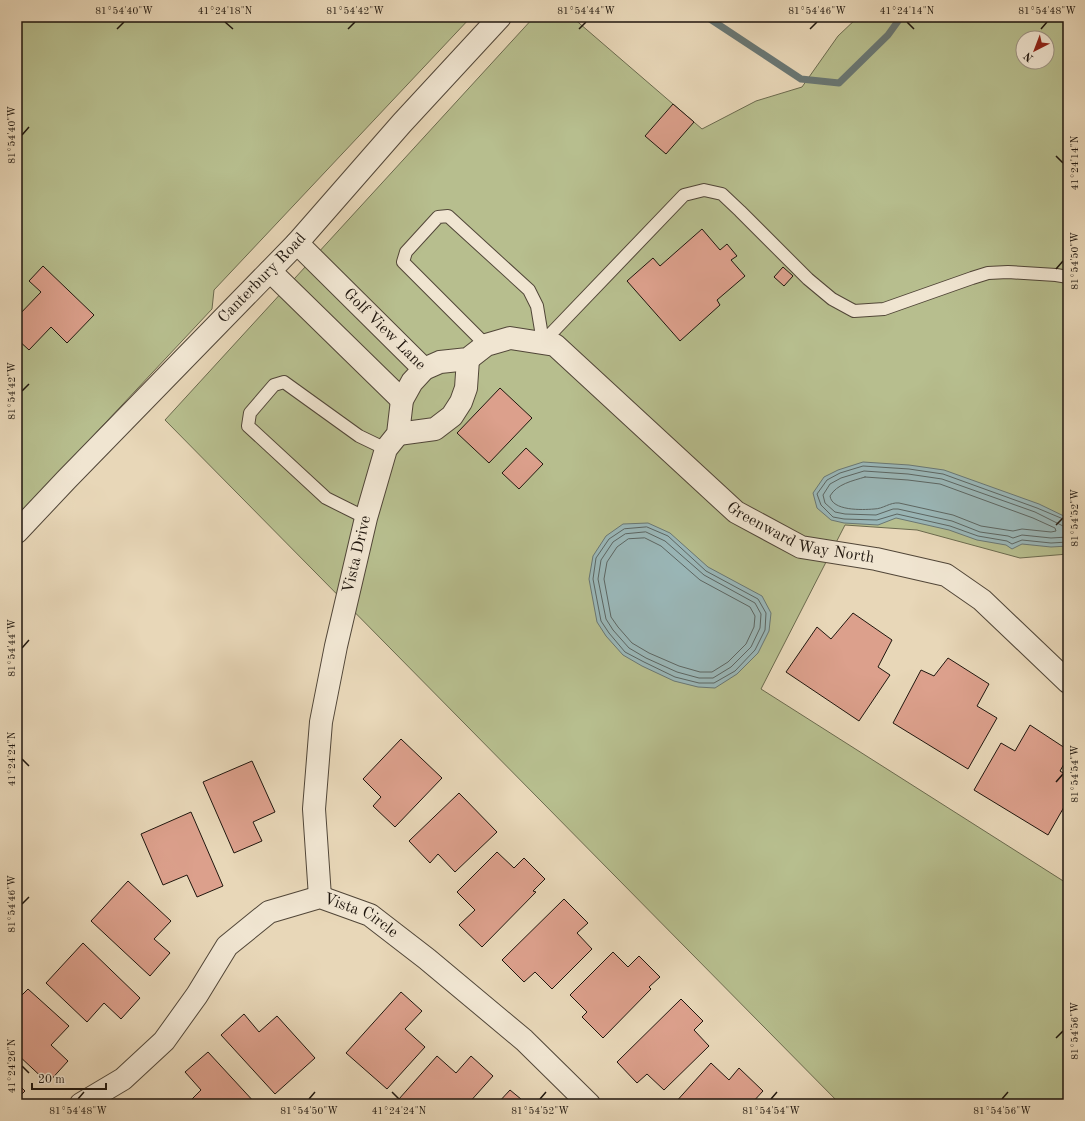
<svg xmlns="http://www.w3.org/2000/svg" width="1085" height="1121" viewBox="0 0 1085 1121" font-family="'Old Standard TT',serif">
<rect width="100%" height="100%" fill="#e8d7b8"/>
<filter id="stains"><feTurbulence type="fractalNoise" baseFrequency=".005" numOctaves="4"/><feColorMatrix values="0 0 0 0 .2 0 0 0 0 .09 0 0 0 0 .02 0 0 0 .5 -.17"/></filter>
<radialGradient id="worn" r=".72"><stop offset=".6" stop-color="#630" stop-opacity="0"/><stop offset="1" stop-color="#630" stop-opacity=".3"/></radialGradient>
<!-- green -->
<g fill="#b7be8e" stroke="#6b6a4e" fill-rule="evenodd">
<path d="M17,17H471L214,290L212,309L17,517Z"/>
<path d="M534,17H572L702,129L756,101L802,87L838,36L858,17H1068V554L1020,558L917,530L845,525L761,689L1068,884V1104H840L165,420ZM1023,38H1047V62H1023Z"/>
</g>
<!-- water -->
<g fill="#9ab7b8" stroke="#697774">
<path d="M863,462L909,465L944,470L1039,504L1068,518V546L1051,547L1022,544L1012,549L1006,545L977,540L949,530L896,518L878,525L844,523L831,520L817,508L813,493L824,477L838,470Z"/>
<path d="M648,523L670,533L708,567L762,596L771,613L769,631L758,653L737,674L715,688L698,687L674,681L642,666L623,655L606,636L597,622L589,579L593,556L606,536L623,524Z"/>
</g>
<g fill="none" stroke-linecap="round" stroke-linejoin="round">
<!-- shore -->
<g stroke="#5c6663" stroke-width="1">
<path d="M865,477L908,480L940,484L1033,518L1055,528L1056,531L1051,532L1022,529L1013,531L981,526L953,515L899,503C890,502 883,509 874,509C862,510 832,511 830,496C837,484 852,481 865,477Z"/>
<path d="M1068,521L1037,508L943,474L909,469L863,466L840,473L827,480L817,494L821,505L833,517L844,519L877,520L897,514L950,526L978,536L1007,541L1012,544L1022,540L1051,543L1068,542"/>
<path d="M1068,526H1063L1035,512L942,479L908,474L864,471L841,478L830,484L823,495L825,503L835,512L845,514L876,515L893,509H898L952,521L980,532L1008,536L1013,538L1022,535L1051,538L1068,537"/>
<path d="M647,527L668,536L706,571L758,599L766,613L765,630L755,650L735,671L714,683H699L675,677L644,662L625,652L609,633L601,621L593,579L596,558L609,539L624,529Z"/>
<path d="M646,532L665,541L704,575L755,603L761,614L760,628L751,647L731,667L713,678H699L677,672L646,658L629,648L613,630L606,619L598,579L601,560L613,542L625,534Z"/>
<path d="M645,538L661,546L700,580L750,607L755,616L754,627L746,644L728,662L712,672H700L679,666L649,653L632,643L618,627L611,617L604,579L607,562L617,547L628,539Z"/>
</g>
<!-- stream -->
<path stroke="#697774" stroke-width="7" d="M707,17L801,79L839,83L888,35L901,17"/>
</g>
<!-- building -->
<g fill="#dca08c" stroke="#1f160e">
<path d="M673,104L694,122L666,154L645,136Z"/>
<path d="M702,229L720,250L727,244L737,256L731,260L745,276L717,300L720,305L680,341L627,281L653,258L660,266Z"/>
<path d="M43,266L94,315L67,343L51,327L29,350L17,339V317L41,292L29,281Z"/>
<path d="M783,267L793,276L784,286L774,277Z"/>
<path d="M500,388L532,418L489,463L457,433Z"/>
<path d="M526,448L543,464L519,489L502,473Z"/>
<path d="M853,613L892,640L878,667L890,675L859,721L786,672L817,627L831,639Z"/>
<path d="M948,658L989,684L977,706L997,718L968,769L893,723L921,670L934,676Z"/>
<path d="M1030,725L1068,750V757L1060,771L1068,776V800L1048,835L974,790L1001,743L1015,751Z"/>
<path d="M401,739L442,778L395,827L373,806L381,797L363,779Z"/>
<path d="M252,761L275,812L253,822L262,841L234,853L203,782Z"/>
<path d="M459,793L497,832L455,872L438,854L430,863L409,841Z"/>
<path d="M191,812L223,886L197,897L187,875L163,885L141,834Z"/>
<path d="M497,852L514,868L524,858L545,879L533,891L536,892L482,947L459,925L475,910L457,892Z"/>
<path d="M128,881L171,921L154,939L170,953L150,976L91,921Z"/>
<path d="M564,899L588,923L577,933L592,949L552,989L535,972L524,982L502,960Z"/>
<path d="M83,943L140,998L121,1019L104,1003L87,1022L46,983Z"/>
<path d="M613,952L628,967L639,956L660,977L649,987L651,989L603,1038L582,1017L587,1012L570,995Z"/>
<path d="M28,989L69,1026L51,1045L68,1061L48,1083L17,1054V1000Z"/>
<path d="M401,992L422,1011L405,1029L425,1047L387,1089L346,1053Z"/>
<path d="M681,999L703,1021L694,1030L709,1046L664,1090L647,1074L637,1083L617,1062Z"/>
<path d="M244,1014L259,1032L277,1016L315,1058L275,1094L221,1035Z"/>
<path d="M208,1052L256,1104H187L201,1090L185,1072Z"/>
<path d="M437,1056L456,1073L471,1056L493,1076L468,1104H405L399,1099Z"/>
<path d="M711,1063L729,1080L739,1068L763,1091L751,1104H674Z"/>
<path d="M17,1083L25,1091L17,1099Z"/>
<path d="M510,1090L527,1104H497Z"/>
</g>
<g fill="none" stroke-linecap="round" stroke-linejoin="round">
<defs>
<g id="lane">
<path d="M543,342L684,195L704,190L722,194L740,211L808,279L832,299L854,311L884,309L972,278L988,273L1008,272L1056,275L1068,277"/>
<path d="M486,345L403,262L406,252L438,217L448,216L529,290L537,306L543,342"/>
<path d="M366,518L326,498L248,426L250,413L274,385L284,382L359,436L386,449"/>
</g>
<g id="street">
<path id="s1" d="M297,243L424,369"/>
<path d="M270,271L402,400"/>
<path d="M398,434L435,429L452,416L461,402L466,388L468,359"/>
<path id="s2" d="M17,532L66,480L297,243L402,123L500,17"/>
<path id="s3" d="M320,897L314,809L321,722L336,646L366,518L386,449L398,434L402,400L412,382L424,369L440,362L468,359L486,345L510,338L555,345L736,512L801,547L876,559L946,575L982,600L1068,682"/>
<path id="s4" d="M81,1104L123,1079L164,1041L197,995L227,946L269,912L320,897L370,915L427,959L524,1040L589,1104"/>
</g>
</defs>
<!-- lane casing -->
<use href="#lane" stroke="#514638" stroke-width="14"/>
<!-- street casing -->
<use href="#street" stroke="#514638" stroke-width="24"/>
<!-- lane -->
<use href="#lane" stroke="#f0e5d1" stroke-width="12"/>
<!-- street -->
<use href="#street" stroke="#f0e5d1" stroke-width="22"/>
</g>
<!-- ticks -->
<path fill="none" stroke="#1f160e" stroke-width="1.5" d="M225,22L233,29M907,22L914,29M117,29L124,22M348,29L355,22M579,29L586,22M810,29L817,22M1041,29L1047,22M22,135L29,127M1056,156L1063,163M1056,269L1063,261M22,391L29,384M1056,525L1063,518M22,648L29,640M22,759L29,766M1056,782L1063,774M22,904L29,897M1056,1038L1063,1031M22,1066L29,1073M392,1092L399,1099M78,1099L84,1092M309,1099L315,1092M540,1099L546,1092M771,1099L777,1092M1002,1099L1008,1092"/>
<g text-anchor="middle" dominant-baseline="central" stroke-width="3" stroke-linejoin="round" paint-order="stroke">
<!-- street labels -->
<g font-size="16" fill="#1f160e" stroke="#f0e5d1">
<text stroke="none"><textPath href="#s2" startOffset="353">Canterbury Road</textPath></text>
<text stroke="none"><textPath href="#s1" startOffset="123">Golf View Lane</textPath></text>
<text stroke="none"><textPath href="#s3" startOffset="1002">Greenward Way North</textPath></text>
<text stroke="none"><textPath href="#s3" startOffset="347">Vista Drive</textPath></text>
<text stroke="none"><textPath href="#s4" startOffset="371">Vista Circle</textPath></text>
</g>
</g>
<!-- margin -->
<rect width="1085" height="1121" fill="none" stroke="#e8d7b8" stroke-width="44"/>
<!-- north arrow -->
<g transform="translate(1035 50) rotate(222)"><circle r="19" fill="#f0e5d1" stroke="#9c9283"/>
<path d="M0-3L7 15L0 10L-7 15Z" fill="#8f2418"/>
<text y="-6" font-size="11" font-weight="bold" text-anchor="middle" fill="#1f160e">N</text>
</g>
<!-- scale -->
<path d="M32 1083v6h74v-6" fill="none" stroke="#1f160e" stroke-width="2"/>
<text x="38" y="1083" font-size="12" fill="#1f160e" stroke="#f0e5d1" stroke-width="3" paint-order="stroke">20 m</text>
<rect x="22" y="22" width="1041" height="1077" fill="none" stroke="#1f160e" stroke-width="1.5"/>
<g font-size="10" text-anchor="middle" fill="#1f160e">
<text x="124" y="14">81°54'40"W</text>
<text x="225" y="14">41°24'18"N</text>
<text x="355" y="14">81°54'42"W</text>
<text x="586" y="14">81°54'44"W</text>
<text x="817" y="14">81°54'46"W</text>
<text x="907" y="14">41°24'14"N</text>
<text x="1047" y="14">81°54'48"W</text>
<text transform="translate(11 135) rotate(-90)" y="4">81°54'40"W</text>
<text transform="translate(1074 163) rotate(-90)" y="4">41°24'14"N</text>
<text transform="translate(1074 261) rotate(-90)" y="4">81°54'50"W</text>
<text transform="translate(11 391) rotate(-90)" y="4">81°54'42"W</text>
<text transform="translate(1074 518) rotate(-90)" y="4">81°54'52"W</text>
<text transform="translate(11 648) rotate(-90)" y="4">81°54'44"W</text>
<text transform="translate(11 759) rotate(-90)" y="4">41°24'24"N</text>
<text transform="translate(1074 774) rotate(-90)" y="4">81°54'54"W</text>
<text transform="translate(11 904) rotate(-90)" y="4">81°54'46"W</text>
<text transform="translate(1074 1031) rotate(-90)" y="4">81°54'56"W</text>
<text transform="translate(11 1066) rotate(-90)" y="4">41°24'26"N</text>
<text x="78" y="1114">81°54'48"W</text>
<text x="309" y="1114">81°54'50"W</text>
<text x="399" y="1114">41°24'24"N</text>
<text x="540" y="1114">81°54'52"W</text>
<text x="771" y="1114">81°54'54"W</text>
<text x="1002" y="1114">81°54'56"W</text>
</g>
<rect width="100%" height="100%" filter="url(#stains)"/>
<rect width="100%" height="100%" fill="url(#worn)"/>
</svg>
